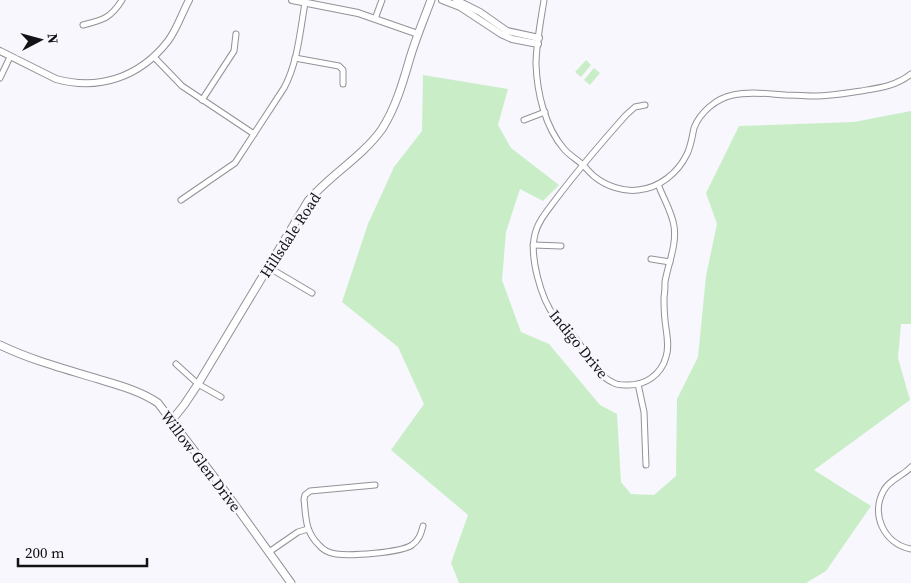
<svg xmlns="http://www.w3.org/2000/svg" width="911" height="583" viewBox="0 0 911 583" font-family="'Source Serif 4',serif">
<rect width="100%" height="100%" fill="#f7f7fd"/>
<!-- green -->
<g fill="#c9eec7">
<path d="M586,60L591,65L581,77L575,72Z"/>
<path d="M594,68L600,73L590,85L584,80Z"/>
<path d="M423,75L508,89L498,125L511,148L559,185L543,201L520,189L506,232L502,280L521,332L549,344L600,405L617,414L621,482L631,494L654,495L676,476L677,399L698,357L706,276L717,224L706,193L739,126L854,122L911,111V324H901L898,358L910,400L814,470L871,506L826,571L806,583H459L451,563L468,515L391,450L424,404L398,347L342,302L368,224L394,167L422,131Z"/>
</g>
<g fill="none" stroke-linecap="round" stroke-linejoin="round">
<defs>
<g id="minor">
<path d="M544,0C541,19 536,45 536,64C537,93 545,127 564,149C570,156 578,160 584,166C588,170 591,174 595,177C606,186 624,192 638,190C659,188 678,173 687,154C691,146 692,137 694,128C700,112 717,98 733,95C750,91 769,94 786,95C796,95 806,96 816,96C831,96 847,93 861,91C879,88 896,86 911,74"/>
<path d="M375,19L382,0"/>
<path d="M83,25C103,20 111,18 122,0"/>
<path d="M154,57L182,86L254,134"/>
<path d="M295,58L339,66L343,70V84"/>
<path d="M0,78L10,57"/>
<path d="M202,100L234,51L236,34"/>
<path d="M645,105L635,107L626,115C602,142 578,170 556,199C548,210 538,221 535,234C529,256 541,299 555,317C562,324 570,331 576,339C587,353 595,374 612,382C616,385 621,385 626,385C645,386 661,375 666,357C670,345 666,332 665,320C664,312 664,305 664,297C665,292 665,287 665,282C668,264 677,245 674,226C672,212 663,198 658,184"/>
<path d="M524,120L545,112"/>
<path d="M181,200L235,163L284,88C298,62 300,31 305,3"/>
<path d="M533,245L561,246"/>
<path d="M651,259L670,262"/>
<path d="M268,267L312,293"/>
<path d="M176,364L198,384L221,397"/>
<path d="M638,384L644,412L646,465"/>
<path d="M911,467C903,476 890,479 884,490C870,514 884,544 911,549"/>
<path d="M375,485L310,491L305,495L304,499C306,517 305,532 319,545C323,550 329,553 336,554C350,556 400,553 412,545C419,540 421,534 423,526"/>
<path d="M269,552L298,532L308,529"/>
</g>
<g id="tertiary">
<path d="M292,0L358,13L418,34"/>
<path d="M442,0L460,7L501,34L512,39L538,44"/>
<path d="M456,0L480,12L507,31L539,38"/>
<path d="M0,51L56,79C99,91 140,77 168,41C177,29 182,13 189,0"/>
</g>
<g id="secondary">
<path d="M0,345C31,360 65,369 98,379C118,385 141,391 158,403L227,494L291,583"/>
<path d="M172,420L184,405L198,384L308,201C330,175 362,157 382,129C396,107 403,82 410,58C416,38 424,19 431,0"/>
</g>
</defs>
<!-- minor casing -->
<use href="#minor" stroke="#929298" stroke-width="7"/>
<!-- tertiary casing -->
<use href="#tertiary" stroke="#929298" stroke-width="8"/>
<!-- secondary casing -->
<use href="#secondary" stroke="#929298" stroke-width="9"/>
<!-- minor -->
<use href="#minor" stroke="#fff" stroke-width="5"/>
<!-- tertiary -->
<use href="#tertiary" stroke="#fff" stroke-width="6"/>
<!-- secondary -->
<use href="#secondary" stroke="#fff" stroke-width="7"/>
</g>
<g text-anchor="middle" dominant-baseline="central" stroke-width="5" stroke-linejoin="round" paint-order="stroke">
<!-- street labels -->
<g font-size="15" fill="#131315" stroke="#f7f7fd">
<text transform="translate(290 235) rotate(-57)">Hillsdale Road</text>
<text transform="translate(579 344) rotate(51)">Indigo Drive</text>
<text transform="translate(201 461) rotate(53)">Willow Glen Drive</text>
</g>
</g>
<!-- north arrow -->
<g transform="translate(40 40) rotate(84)" stroke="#f7f7fd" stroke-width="4" paint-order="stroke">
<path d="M0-4L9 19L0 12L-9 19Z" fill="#131315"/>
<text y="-8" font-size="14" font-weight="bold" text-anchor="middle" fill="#131315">N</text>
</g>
<!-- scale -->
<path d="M18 558v8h129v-8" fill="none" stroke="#131315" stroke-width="2.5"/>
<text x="25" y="558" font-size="15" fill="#131315" stroke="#f7f7fd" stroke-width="4" paint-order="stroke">200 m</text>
</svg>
